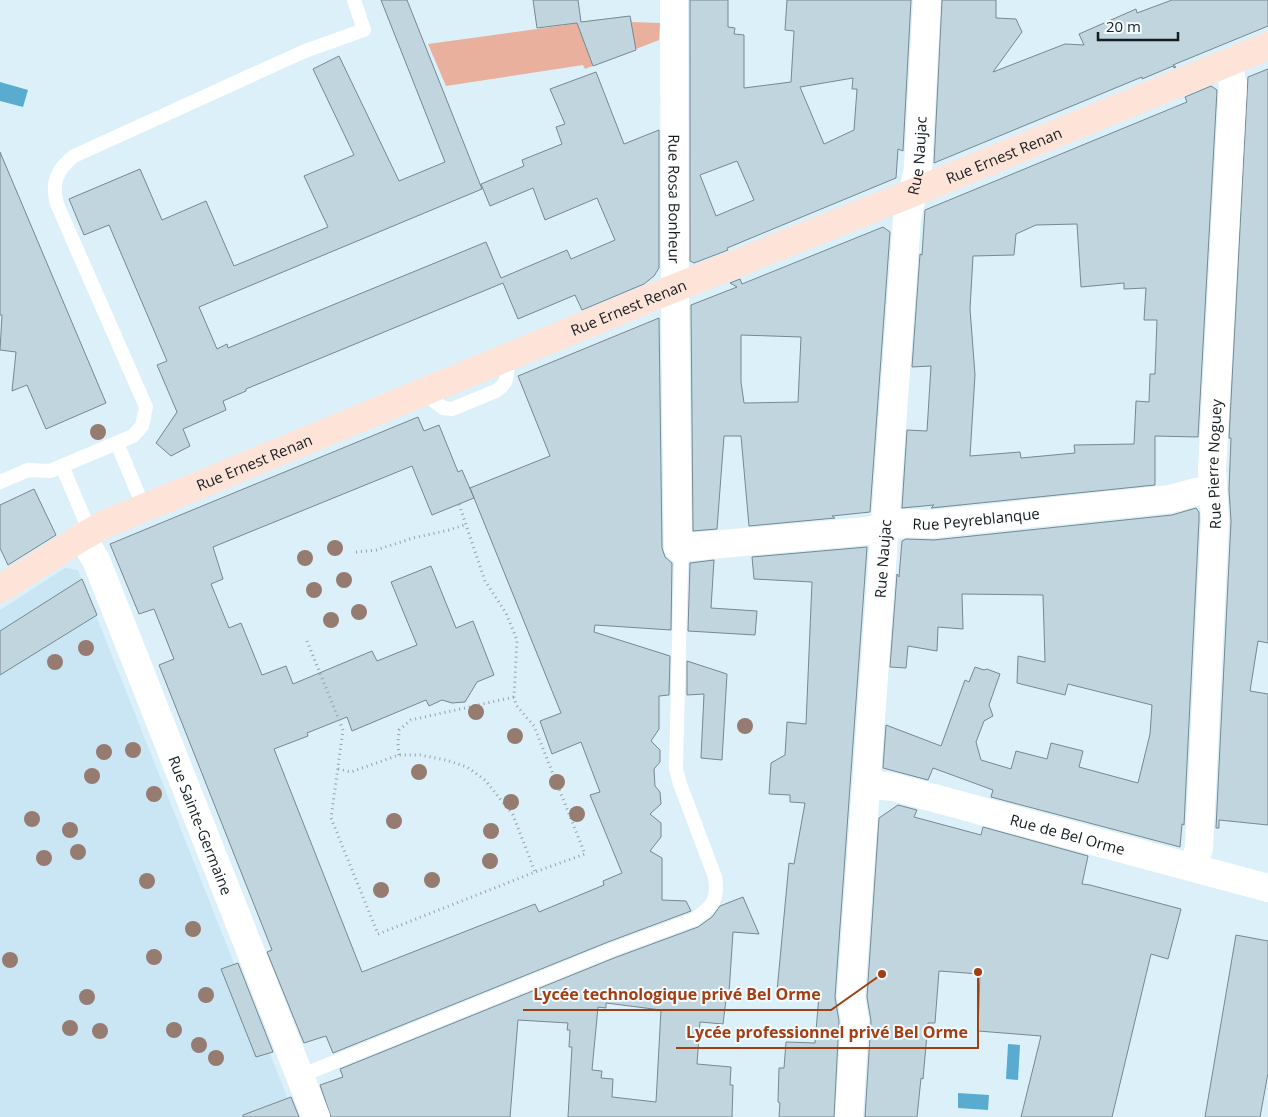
<svg xmlns="http://www.w3.org/2000/svg" width="1268" height="1117" viewBox="0 0 1268 1117" font-family="'Open Sans',sans-serif">
<rect width="100%" height="100%" fill="#dcf0fa"/>
<!-- built -->
<path fill="#cae6f4" d="M65,568L78,570L295,1117H0V610Z"/>
<!-- green -->
<path fill="#e9b09d" d="M630,16L632,22L660,23L659,40L585,69L583,65L446,86L428,44Z"/>
<!-- water -->
<g fill="#59acd0">
<path d="M0,82L28,90L23,107L0,101Z"/>
<path d="M1008,1044L1020,1045L1018,1080L1006,1079Z"/>
<path d="M958,1093L989,1095L988,1110L958,1108Z"/>
</g>
<!-- building -->
<g fill="#c1d5df" stroke="#768891" fill-rule="evenodd">
<path d="M381,0H407L482,189L199,307L217,349L227,344L228,348L486,242L501,278L567,250L571,259L615,240L597,198L545,220L533,188L490,206L481,184L524,166L522,160L562,144L556,127L565,124L550,89L596,72L624,144L659,130V268L654,276L644,284L582,310L575,295L518,319L503,283L246,389V391L223,401L226,410L183,429L190,446L171,456L156,443L177,412L157,365L167,361L109,225L84,235L69,199L140,169L162,220L206,201L234,266L328,227L304,176L354,155L313,69L339,56L399,181L445,162Z"/>
<path d="M533,0H578L581,22L630,16L636,50L593,66L577,23L537,28Z"/>
<path d="M690,0H728V27L735,28L734,34L744,35V88L791,82L794,31L785,30L787,0H911L903,151L898,149L896,178L727,248L728,250L694,263L690,261ZM853,78L852,89H857L854,130L824,144L800,87ZM737,161L754,200L716,216L700,175Z"/>
<path d="M942,0H996V18L1016,19L1022,32L993,72L1065,44L1084,45L1079,34L1136,9L1137,13L1172,0H1268V26L1173,65L1176,67L1174,68L1173,66L1142,79V77L934,163Z"/>
<path d="M1268,69V643L1258,641L1250,691L1268,694V825L1219,820V828H1216L1231,521L1229,490L1231,438H1229L1248,77Z"/>
<path d="M1211,86L1217,90L1198,437L1155,436V485L931,508L934,505L902,508L907,430L927,431L931,366L912,367L920,254L922,255L925,210L1187,102L1185,97ZM1077,224L1081,287L1124,283V289L1146,288L1144,320H1157L1155,374H1150L1149,402L1136,401L1134,444L1074,445L1075,453L1021,458L1020,452L970,456L975,375L970,309L973,256L1014,255L1016,234L1036,225Z"/>
<path d="M0,152L106,403L46,429L27,385L12,391L16,352L0,350L2,315H0Z"/>
<path d="M883,227L890,232L870,512L832,516L835,518L749,526L741,436H724L717,529L693,531L691,305L737,287L730,283L740,279L742,284ZM741,335L801,337L798,402L744,403L741,382Z"/>
<path d="M659,318L662,548L665,557L672,563L671,630L595,625L594,632L670,656L669,695L659,696V729L651,741L660,750V762L654,769L655,786L660,792L661,804L650,814L661,823V837L650,851L662,858V900L686,901L691,911L608,942L333,1053L326,1036L304,1043L267,952L272,950L159,665L174,659L154,609L139,614L110,544L418,417L424,431L439,425L458,472L462,470L474,498L432,515L412,466L213,547L223,579L211,584L229,628L241,623L262,675L286,666L293,684L372,651L377,661L417,645L391,582L431,566L456,628L473,621L494,675L477,682L465,702L452,703L442,700L429,706L426,700L352,731L347,717L307,733L308,736L274,749L362,972L535,904L539,912L604,885L603,881L622,873L590,795L600,792L581,742L552,754L540,721L561,713L470,488L550,456L518,376Z"/>
<path d="M34,489L56,535L8,565L0,548V505Z"/>
<path d="M1196,508L1199,512V520L1184,825L1182,824L1180,847L991,797L993,790L933,768L928,780L883,768L886,725L941,746L965,680L969,682L975,667L984,670L987,669L1000,674L989,705L993,716L984,721L976,742L981,760L1011,769L1016,751L1047,759L1051,743L1083,751L1079,767L1138,783L1150,734L1152,705L1068,684L1065,695L1017,683L1018,656L1045,662L1043,595L962,594L963,629L938,627L937,651L908,646L906,668L890,667L897,574L899,577L902,541L906,539L934,540L1172,515Z"/>
<path d="M867,547L835,997L839,1021L834,1117H779L780,1103L778,1102L779,1068H784L786,1042L815,1043L819,995L777,991L789,863L794,864L805,803L790,802V795L769,794L771,763L785,755L787,722L806,724L812,582L754,579L752,557Z"/>
<path d="M714,560L711,608L757,611L755,635L688,631L690,563Z"/>
<path d="M82,579L97,615L0,675V631Z"/>
<path d="M687,661L727,674L722,760L701,758L704,694L687,695Z"/>
<path d="M898,805L917,810L914,817L981,835L983,827L1088,856L1082,884L1090,885L1181,909L1168,959L1151,954L1112,1117H1021L1041,1036L978,1031L980,974L939,971L935,1023H928L923,1079L921,1078L917,1117H865L871,1021L867,997L879,818Z"/>
<path d="M743,897L759,934L733,932L729,993L727,992L723,1024L700,1022L697,1064L731,1067L730,1085H733L732,1117H568L572,1047H569L570,1030H567L568,1023L518,1020L510,1117H331L320,1085L343,1077L340,1069L614,958L698,927L712,917L720,906ZM606,1003L661,1010L656,1102L612,1097L613,1079L601,1078L602,1071L592,1070L598,1007L606,1008Z"/>
<path d="M1236,935L1268,941V1073L1260,1117H1205Z"/>
<path d="M238,963L273,1052L256,1057L221,969Z"/>
<path d="M291,1097L299,1117H243V1115Z"/>
</g>
<g fill="none" stroke-linecap="round" stroke-linejoin="round">
<!-- path -->
<g stroke="#94a3ab" stroke-width="3" stroke-dasharray="1 4" stroke-linecap="butt">
<path d="M356,552L376,550L413,538L449,530L467,524"/>
<path d="M307,641L343,730L331,818L378,934L535,872L585,854L534,726L516,705L514,697L517,640L506,613L485,581L459,504"/>
<path d="M399,755L398,744L399,730L411,720L514,697"/>
<path d="M338,769L351,772L399,755H420L446,760L467,767L485,780L513,815L535,872"/>
</g>
<!-- lane -->
<g stroke="#fff" stroke-width="14">
<path d="M423,392L443,408L452,409L496,391C510,382 507,373 507,358"/>
<path d="M117,443L144,508"/>
<path d="M62,466L90,532"/>
<path d="M0,482L28,470L50,471L133,436L142,426L146,407L57,204C51,183 57,169 74,156L305,51L364,30L354,0"/>
<path d="M300,1076L611,950L695,919C712,907 719,899 715,877L680,784L676,769L681,562L678,548"/>
</g>
<!-- street -->
<g stroke="#fff" stroke-width="28">
<path id="s1" d="M674,0L675,310L678,548L867,531L905,523L932,524L1170,499L1196,492L1213,490"/>
<path id="s2" d="M82,537L96,560L316,1117"/>
<path id="s3" d="M866,784L893,787L1268,888"/>
<path id="s4" d="M1194,867L1199,848L1215,520L1212,470L1233,84L1227,63"/>
<path id="s5" d="M849,1117L855,1020L851,998L852,981L907,219L918,168L927,0"/>
</g>
<!-- secondary -->
<path stroke="#fee3d9" stroke-width="28" id="s6" d="M0,589L82,537L107,523L660,294L912,193L1268,46"/>
</g>
<!-- trees -->
<g fill="#967b71">
<circle cx="98" cy="432" r="8"/>
<circle cx="335" cy="548" r="8"/>
<circle cx="305" cy="558" r="8"/>
<circle cx="344" cy="580" r="8"/>
<circle cx="314" cy="590" r="8"/>
<circle cx="359" cy="612" r="8"/>
<circle cx="331" cy="620" r="8"/>
<circle cx="86" cy="648" r="8"/>
<circle cx="55" cy="662" r="8"/>
<circle cx="476" cy="712" r="8"/>
<circle cx="745" cy="726" r="8"/>
<circle cx="515" cy="736" r="8"/>
<circle cx="133" cy="750" r="8"/>
<circle cx="104" cy="752" r="8"/>
<circle cx="419" cy="772" r="8"/>
<circle cx="92" cy="776" r="8"/>
<circle cx="557" cy="782" r="8"/>
<circle cx="154" cy="794" r="8"/>
<circle cx="511" cy="802" r="8"/>
<circle cx="577" cy="814" r="8"/>
<circle cx="32" cy="819" r="8"/>
<circle cx="394" cy="821" r="8"/>
<circle cx="70" cy="830" r="8"/>
<circle cx="491" cy="831" r="8"/>
<circle cx="78" cy="852" r="8"/>
<circle cx="44" cy="858" r="8"/>
<circle cx="490" cy="861" r="8"/>
<circle cx="432" cy="880" r="8"/>
<circle cx="147" cy="881" r="8"/>
<circle cx="381" cy="890" r="8"/>
<circle cx="193" cy="929" r="8"/>
<circle cx="154" cy="957" r="8"/>
<circle cx="10" cy="960" r="8"/>
<circle cx="206" cy="995" r="8"/>
<circle cx="87" cy="997" r="8"/>
<circle cx="70" cy="1028" r="8"/>
<circle cx="174" cy="1030" r="8"/>
<circle cx="100" cy="1031" r="8"/>
<circle cx="199" cy="1045" r="8"/>
<circle cx="216" cy="1058" r="8"/>
</g>
<g text-anchor="middle" dominant-baseline="central" stroke-width="4" stroke-linejoin="round" paint-order="stroke">
<!-- street labels -->
<g font-size="15" fill="#151d20" stroke="#f3fbff">
<text stroke="none"><textPath href="#s5" startOffset="965">Rue Naujac</textPath></text>
<text stroke="none"><textPath href="#s6" startOffset="1095">Rue Ernest Renan</textPath></text>
<text stroke="none"><textPath href="#s1" startOffset="199">Rue Rosa Bonheur</textPath></text>
<text stroke="none"><textPath href="#s6" startOffset="690">Rue Ernest Renan</textPath></text>
<text stroke="none"><textPath href="#s6" startOffset="285">Rue Ernest Renan</textPath></text>
<text stroke="none"><textPath href="#s4" startOffset="404">Rue Pierre Noguey</textPath></text>
<text stroke="none"><textPath href="#s1" startOffset="848">Rue Peyreblanque</textPath></text>
<text stroke="none"><textPath href="#s5" startOffset="560">Rue Naujac</textPath></text>
<text stroke="none"><textPath href="#s2" startOffset="312">Rue Sainte-Germaine</textPath></text>
<text stroke="none"><textPath href="#s3" startOffset="208">Rue de Bel Orme</textPath></text>
</g>
</g>
<!-- callouts -->
<path fill="none" stroke="#a33d12" stroke-width="2" d="M882 974L831 1010H523M978 972L978 1048H676"/>
<g fill="#a33d12" stroke="#f3fbff" stroke-width="2">
<circle cx="882" cy="974" r="5"/>
<circle cx="978" cy="972" r="5"/>
</g>
<g font-size="16" text-anchor="middle" font-weight="bold" fill="#a33d12" stroke="#f3fbff" stroke-width="4" stroke-linejoin="round" paint-order="stroke">
<text x="677" y="1000">Lycée technologique privé Bel Orme</text>
<text x="827" y="1038">Lycée professionnel privé Bel Orme</text>
</g>
<!-- scale -->
<path d="M1098 32v8h80v-8" fill="none" stroke="#151d20" stroke-width="2.5"/>
<text x="1106" y="32" font-size="15" fill="#151d20" stroke="#f3fbff" stroke-width="4" paint-order="stroke">20 m</text>
</svg>
